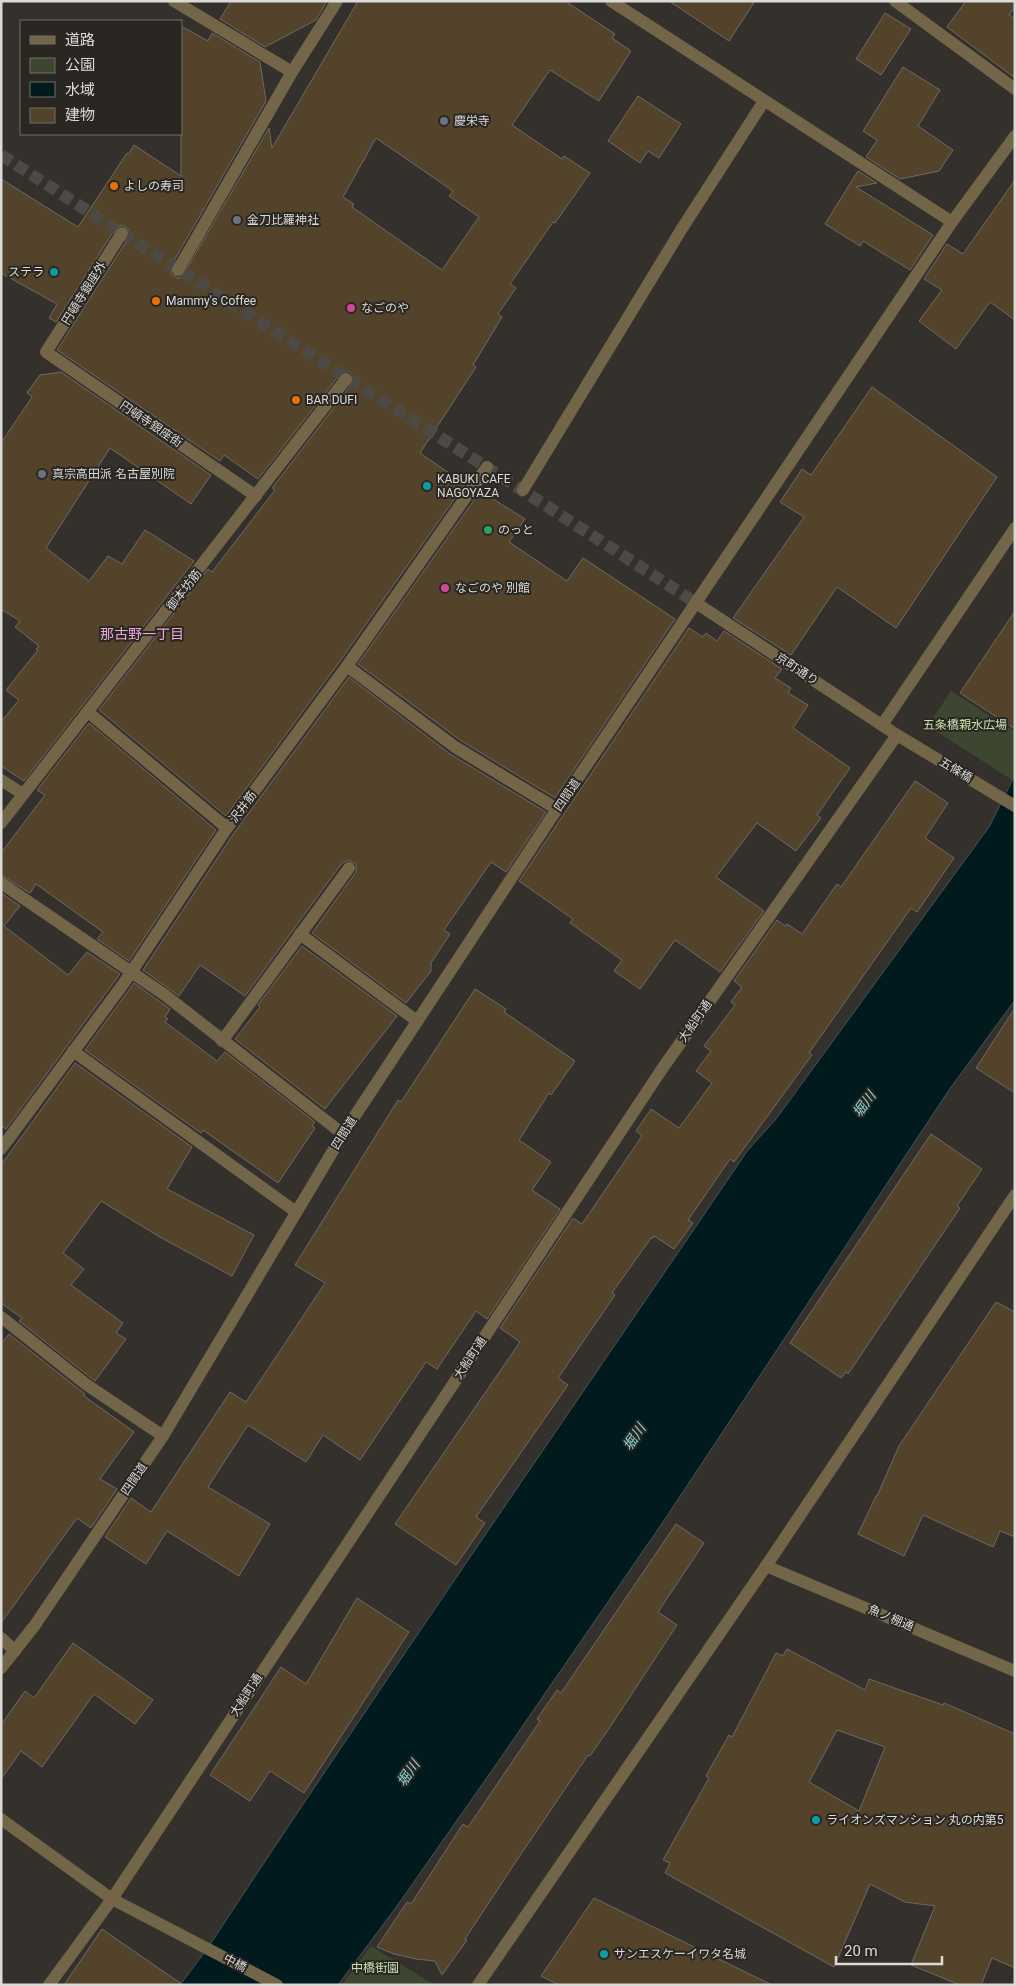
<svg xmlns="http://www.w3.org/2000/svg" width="1016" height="1986" viewBox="0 0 1016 1986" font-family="Roboto,'Noto Sans JP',sans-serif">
<rect width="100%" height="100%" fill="#34312d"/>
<!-- green -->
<g fill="#3d472f">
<path d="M951,691L1015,732V775L1012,780L933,729L931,721Z"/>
<path d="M371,1946L435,1985H342Z"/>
</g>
<!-- water -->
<path fill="#001a1d" stroke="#425455" d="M1015,775V1000L949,1090L663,1522L493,1769L397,1906L338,1985H180L207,1949C384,1680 567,1416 748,1150L776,1119L989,827Z"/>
<!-- building -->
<g fill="#53432a" stroke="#6d6a65" fill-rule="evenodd">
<path d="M231,1H327L316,20L265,47L220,19Z"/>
<path d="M358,1H565L615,34L612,38L631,51L599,101L550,70L512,125L562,159L564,156L590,173L555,223L553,222L510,284L516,288L498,314L502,317L473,365L476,367L420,453L465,484L340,661L226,816L99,710L208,569L212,572L275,490L272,488L352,384L354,376L348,371L340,374L258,479L224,455L220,461L57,350L129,237V229L122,225L115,229L56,322L49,318L57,304L1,273V179L78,227L127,153L129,154L134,145L181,176V26L208,41L212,33L260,62L266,101L171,266V274L178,278L182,277L269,128L272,148ZM376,138L453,191L449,196L479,217L442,270L352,207L354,204L343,197Z"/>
<path d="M669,1H755L729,41Z"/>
<path d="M966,1H1015V7L1009,15L1015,19V78L947,27Z"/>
<path d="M885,13L911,29L881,75L856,59Z"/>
<path d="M903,67L940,90L918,126L953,150L939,171L900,179L866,157L877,140L863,131Z"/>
<path d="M638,96L681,124L659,158L648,151L640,163L608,141Z"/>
<path d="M858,171L877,183L856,187L933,235L910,270L863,241L860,246L825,224Z"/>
<path d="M1015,180V320L990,302L956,349L919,321L942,290L924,279L947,244L963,254Z"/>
<path d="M61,372L211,475L191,504L110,448L46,548L89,581L108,556L122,564L145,530L194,561L24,781L1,766V722L19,700L6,690L38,650L36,649L39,646L15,627L20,621L1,609V443L32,397L27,393L40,375Z"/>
<path d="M872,387L997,477L896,628L837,587L791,655L733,618L804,517L780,502L802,469L811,475Z"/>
<path d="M479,493L483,496L485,494L525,519L509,542L567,581L583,558L675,619L555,798L460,740L358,664Z"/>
<path d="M1015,611V729L960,693Z"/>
<path d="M689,628L703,637L706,633L717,641L724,631L782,669L775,678L791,688L788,693L808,705L793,728L850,768L817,815L821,818L796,851L757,823L716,877L764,911L720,972L675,940L640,989L614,971L622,960L570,923L573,919L519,881Z"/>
<path d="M349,677L450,754L546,812L506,872L491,862L444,930L450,934L431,963V971L406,1003L312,933L356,872V864L349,860L342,863L245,996L200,965L179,996L143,970L234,833Z"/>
<path d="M89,723L216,830L129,961L97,939L103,932L36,884L30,893L1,875V853L45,795L37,790Z"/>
<path d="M915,781L948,803L925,838L954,858L917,912L911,908L809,1053L812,1055L734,1162L730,1159L688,1220L693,1223L674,1249L654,1236L652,1239L651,1238L612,1293L615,1295L558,1378L568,1385L476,1517L485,1523L456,1565L395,1524L520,1342L500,1328L573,1218L582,1224L642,1136L636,1131L651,1109L679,1128L712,1083L696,1071L711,1051L704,1046L735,1005L731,1002L742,987L734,981L777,920L785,926L787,924L802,934L837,884L841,887Z"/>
<path d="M1,893L20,906L4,926L68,975L87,952L120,974L6,1129L1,1126Z"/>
<path d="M302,946L397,1016L325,1109L235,1039L260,1007L258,1005Z"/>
<path d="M134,983L170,1009L165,1017L168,1019L165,1022L217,1061L225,1052L315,1122L312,1126L315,1128L278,1183L203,1130L201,1133L85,1050Z"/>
<path d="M475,989L506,1009L504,1012L575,1061L551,1095L549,1093L519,1140L551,1162L532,1190L560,1209L487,1319L476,1311L437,1369L426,1362L360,1460L323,1435L306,1462L248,1425L208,1487L270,1524L239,1576L167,1531L146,1564L105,1537L131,1498L151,1512L230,1392L246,1402L325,1283L295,1265L398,1100L401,1102Z"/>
<path d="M1015,1008V1093L976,1068Z"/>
<path d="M75,1063L192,1147L167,1189L254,1235L232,1276L158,1236L101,1201L63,1253L84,1269L71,1285L123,1323L116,1333L126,1339L95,1381L19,1321L22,1318L1,1303V1165Z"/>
<path d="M931,1134L982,1169L957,1206L960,1208L848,1374L846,1372L841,1378L790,1343Z"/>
<path d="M996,1302L1015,1312V1537L1000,1531L993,1547L923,1515L904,1556L858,1534L876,1496H877L899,1446Z"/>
<path d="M9,1334L85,1394L84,1396L134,1432L100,1479L117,1489L91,1528L77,1518L1,1623V1344Z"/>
<path d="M676,1524L704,1543L658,1612L677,1625L610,1727L590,1756L588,1755L517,1860L465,1939L467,1940L442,1975L435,1961L416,1959L394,1954L377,1947L407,1902L411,1904L463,1824L468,1827L540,1721L537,1719L557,1690L561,1693Z"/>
<path d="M357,1598L409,1632L304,1793L270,1771L250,1801L210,1775L281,1667L306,1684Z"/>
<path d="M73,1643L153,1700L135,1724L94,1694L42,1767L21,1751L1,1779V1725L25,1691L34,1698Z"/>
<path d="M787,1649L865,1690L869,1679L943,1705L944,1703L1015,1734V1968L992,1958L981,1985H960L911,1965L935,1906L905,1902L870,1884L834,1967L665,1873L670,1863L663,1860L709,1778L706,1776L729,1735L732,1737L776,1653L783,1656ZM837,1730L885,1747L859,1811L809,1782Z"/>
<path d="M594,1898L772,1985H559L541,1976Z"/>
<path d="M102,1929L183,1985H64Z"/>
</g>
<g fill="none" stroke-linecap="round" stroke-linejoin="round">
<!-- minor-tunnel -->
<path stroke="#4d4a46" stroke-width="12" stroke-dasharray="12 6" stroke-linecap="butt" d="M1,155C233,305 466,453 696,603"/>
<!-- minor -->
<g stroke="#736648" stroke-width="12">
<path d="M174,1L292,72"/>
<path d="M611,1L952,222"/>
<path d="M895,1L1015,89"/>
<path d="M122,233L46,352L256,496"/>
<path d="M178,270L292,72L337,1"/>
<path d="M523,490L681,230L764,101"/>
<path d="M696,603L897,735L1015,806"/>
<path d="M347,666L455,747L557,809"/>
<path d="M88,712L227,828"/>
<path d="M1,780L23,794"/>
<path d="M1,823L346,379"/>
<path d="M1,883L165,995L343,1134"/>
<path d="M300,934L417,1021"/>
<path d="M222,1041L349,868"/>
<path d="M73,1051L296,1212"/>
<path d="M1,1149L124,983L227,828L347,666L487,467"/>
<path d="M1,1317L87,1385L163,1436"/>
<path d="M766,1566L1015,1671"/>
<path d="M1,1638L15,1651"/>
<path d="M1,1668L35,1625L163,1436L343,1134L557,809L952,222L1015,136"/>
<path d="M1,1819L112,1899L277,1985"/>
<path d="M49,1985L112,1899L662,1069L897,735"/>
</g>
<!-- tertiary -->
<g stroke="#736648" stroke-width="12">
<path d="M882,725L1015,528"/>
<path d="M478,1985L766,1566L1015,1195"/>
</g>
</g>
<!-- markers -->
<g fill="#6b7280" stroke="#2a2723" stroke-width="2">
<circle cx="444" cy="121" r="5"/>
<circle cx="237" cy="220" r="5"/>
<circle cx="42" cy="474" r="5"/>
</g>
<g fill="#e8710a" stroke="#2a2723" stroke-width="2">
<circle cx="114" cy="186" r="5"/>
<circle cx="156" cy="301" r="5"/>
<circle cx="296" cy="400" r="5"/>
</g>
<g fill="#0f9aa8" stroke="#2a2723" stroke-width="2">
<circle cx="54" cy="272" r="5"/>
<circle cx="427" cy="486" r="5"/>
<circle cx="816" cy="1820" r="5"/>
<circle cx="604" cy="1954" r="5"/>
</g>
<g fill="#d1479c" stroke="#2a2723" stroke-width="2">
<circle cx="351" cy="308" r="5"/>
<circle cx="445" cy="588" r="5"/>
</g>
<circle fill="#2e9e5b" stroke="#2a2723" stroke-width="2" cx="488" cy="530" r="5"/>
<g text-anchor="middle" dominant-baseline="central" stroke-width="4" stroke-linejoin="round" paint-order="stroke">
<!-- poi labels -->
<g font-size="12" fill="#dbdad7" stroke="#2a2723" text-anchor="start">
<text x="454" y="121">慶栄寺</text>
<text x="124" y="186">よしの寿司</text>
<text x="247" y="220">金刀比羅神社</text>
<text x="44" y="272" text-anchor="end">ステラ</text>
<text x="166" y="301">Mammy's Coffee</text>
<text x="361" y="308">なごのや</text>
<text x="306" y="400">BAR DUFI</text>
<text x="52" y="474">真宗高田派 名古屋別院</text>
<text x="437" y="479">KABUKI CAFE<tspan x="437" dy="14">NAGOYAZA</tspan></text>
<text x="498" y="530">のっと</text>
<text x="455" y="588">なごのや 別館</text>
<text x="826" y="1820">ライオンズマンション 丸の内第5</text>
<text x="614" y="1954">サンエスケーイワタ名城</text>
</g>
<!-- street labels -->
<g font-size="12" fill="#dbdad7" stroke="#2a2723">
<text transform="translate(84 293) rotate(-58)">円頓寺銀座外</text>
<text transform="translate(151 424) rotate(34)">円頓寺銀座街</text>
<text transform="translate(184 590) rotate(-52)">御本坊筋</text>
<text transform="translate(797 669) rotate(33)">京町通り</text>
<text transform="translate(956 770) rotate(31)">五條橋</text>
<text transform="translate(567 795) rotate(-56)">四間道</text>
<text transform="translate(243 807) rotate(-53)">沢井筋</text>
<text transform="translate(695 1021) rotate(-55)">大船町通</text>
<text transform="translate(344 1133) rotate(-58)">四間道</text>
<text transform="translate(470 1358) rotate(-56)">大船町通</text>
<text transform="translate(134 1479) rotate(-56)">四間道</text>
<text transform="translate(891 1618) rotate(23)">魚ノ棚通</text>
<text transform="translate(246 1695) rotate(-57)">大船町通</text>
<text transform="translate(235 1963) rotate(27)">中橋</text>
</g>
<!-- park labels -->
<g font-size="12" fill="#cae1ac" stroke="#2a2723">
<text x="965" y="725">五条橋親水広場</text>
<text x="375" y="1968">中橋街園</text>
</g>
<!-- neighbourhood labels -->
<g font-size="14" fill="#eca8d6" stroke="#2a2723">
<text x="142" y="634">那古野一丁目</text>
</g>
<!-- water labels -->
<g font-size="14" font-style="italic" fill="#8dd7de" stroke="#2a2723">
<text transform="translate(864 1104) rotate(-54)">堀川</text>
<text transform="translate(634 1437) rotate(-56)">堀川</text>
<text transform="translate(408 1773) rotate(-56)">堀川</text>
</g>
</g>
<!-- border -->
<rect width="1016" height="1986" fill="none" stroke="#dbdad7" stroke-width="5"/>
<!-- legend -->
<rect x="20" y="20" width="162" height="115" fill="#2a2723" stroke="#716f6b"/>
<rect x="30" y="36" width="25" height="8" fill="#736648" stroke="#716f6b"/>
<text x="65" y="45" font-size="15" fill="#dbdad7">道路</text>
<rect x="30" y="58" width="25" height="15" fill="#3d472f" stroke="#716f6b"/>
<text x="65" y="70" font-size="15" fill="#dbdad7">公園</text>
<rect x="30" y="82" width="25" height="15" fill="#001a1d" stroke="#716f6b"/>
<text x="65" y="95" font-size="15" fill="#dbdad7">水域</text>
<rect x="30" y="108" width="25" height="15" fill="#53432a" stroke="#716f6b"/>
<text x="65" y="120" font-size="15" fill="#dbdad7">建物</text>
<!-- scale -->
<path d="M836 1956v8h106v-8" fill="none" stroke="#dbdad7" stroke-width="2.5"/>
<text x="844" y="1956" font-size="15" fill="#dbdad7" stroke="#2a2723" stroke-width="4" paint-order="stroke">20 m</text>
</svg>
